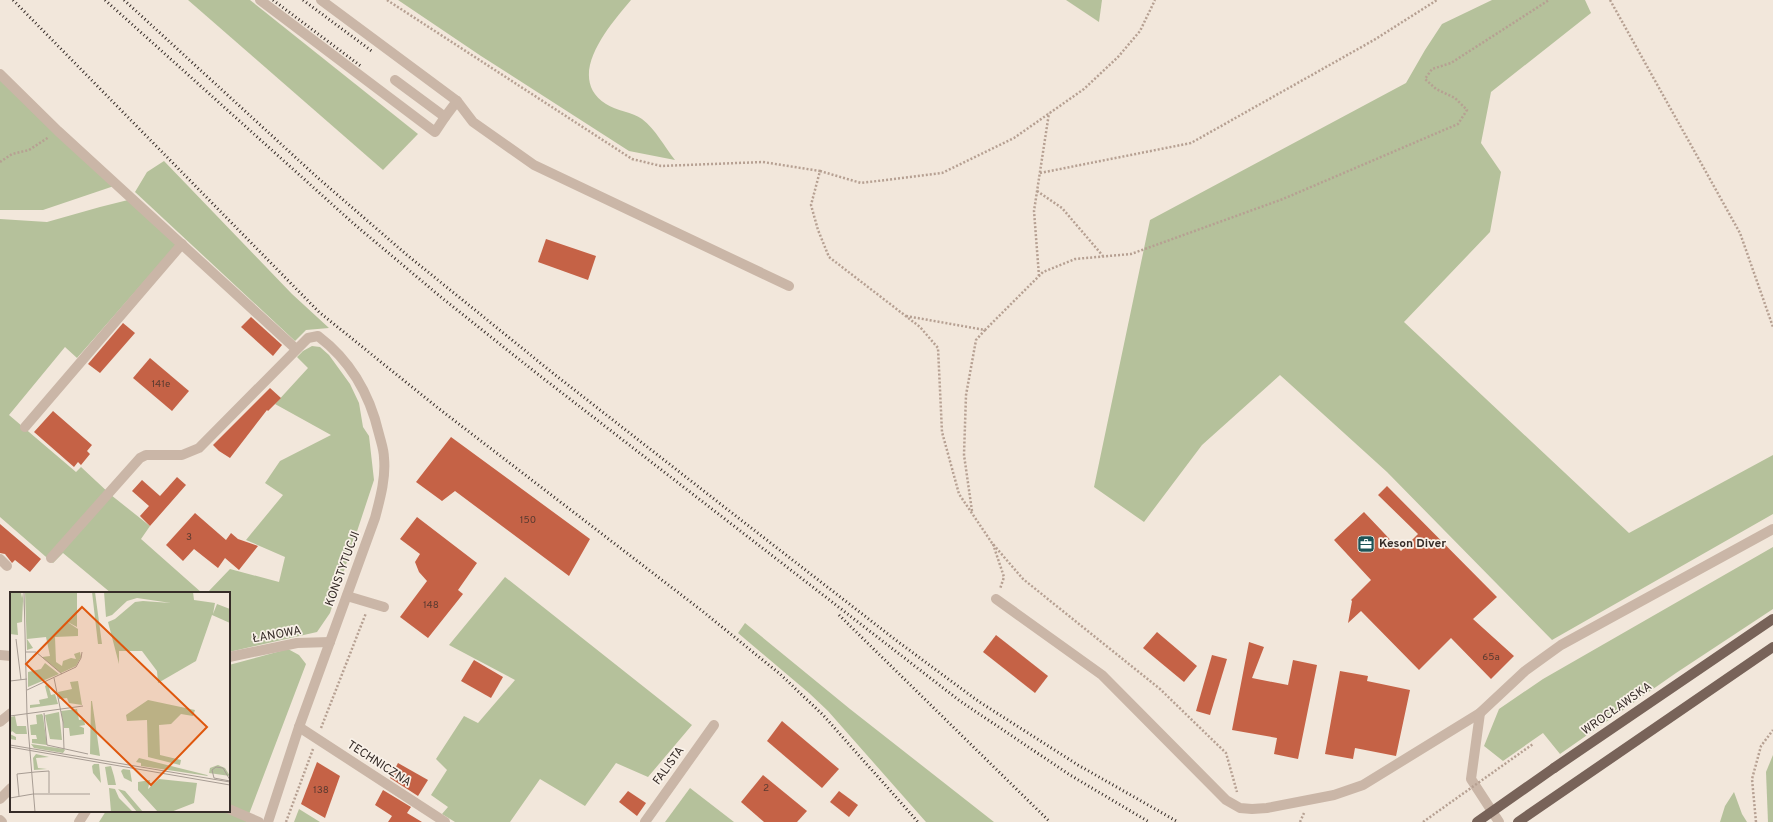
<svg xmlns="http://www.w3.org/2000/svg" width="1773" height="822" viewBox="0 0 1773 822" font-family="Overpass,sans-serif">
<rect width="100%" height="100%" fill="#f2e7db"/>
<!-- green -->
<g fill="#b5c19b">
<path d="M188,0H250L418,134L383,170Z"/>
<path d="M398,0H631C610,25 564,77 606,104C616,111 633,112 642,119C656,130 664,146 675,160L629,151L481,56Z"/>
<path d="M1066,0H1102L1099,22Z"/>
<path d="M1492,0H1585L1591,13L1491,92L1481,143L1501,172L1490,232L1404,322L1629,533L1773,455V514L1552,640L1387,472L1280,375L1202,445L1144,522L1094,487L1150,220L1406,83L1425,50L1442,24Z"/>
<path d="M0,78L114,186L43,210H0Z"/>
<path d="M164,161L292,294L329,328L306,330L295,341L135,192L147,172Z"/>
<path d="M128,200L176,245L77,358L65,347L9,415L76,472L81,467L111,495L150,526L141,539L202,593H111L63,553L53,563L0,517V219L47,222L100,207Z"/>
<path d="M312,346L320,347L329,355L350,384L359,403L363,427L369,436L374,480L330,613L317,632L229,652V593H207L230,569L279,582L285,557L246,540L283,495L265,483L280,461L331,435L275,404L308,368L297,357L303,351Z"/>
<path d="M1773,547V609L1676,673L1560,754L1543,733L1503,761L1484,746L1499,709L1543,679Z"/>
<path d="M505,577L692,725L648,777L616,763L585,806L540,779L510,822H455L442,814L448,807L431,795L447,770L436,759L464,716L478,723L515,680L449,645Z"/>
<path d="M745,623L850,709L994,822H926L828,711L809,693L738,633Z"/>
<path d="M288,649L299,655L306,664L246,822H99L106,811H229V665Z"/>
<path d="M1773,755V822H1768L1766,772Z"/>
<path d="M690,788L734,822H665Z"/>
<path d="M1734,792L1742,814L1747,822H1720L1725,806Z"/>
<path d="M299,809L320,822H294Z"/>
</g>
<!-- building -->
<g fill="#c56246">
<path d="M546,239L596,256L588,280L538,262Z"/>
<path d="M251,317L282,345L273,356L241,327Z"/>
<path d="M123,323L135,333L100,373L88,364Z"/>
<path d="M150,358L189,391L172,411L133,378Z"/>
<path d="M270,388L281,398L268,411L267,410L230,458L219,451L213,445Z"/>
<path d="M53,411L92,445L87,451L90,454L81,465L78,462L74,467L34,432Z"/>
<path d="M451,437L590,539L569,576L455,491L442,501L416,482Z"/>
<path d="M177,477L186,485L150,526L140,516L149,506L132,491L142,480L160,496Z"/>
<path d="M1387,486L1497,597L1473,619L1514,656L1491,679L1451,638L1419,670L1361,611L1348,623L1352,601L1351,600L1371,580L1334,540L1364,512L1401,551L1418,534L1378,495Z"/>
<path d="M195,513L226,540L231,533L238,539L258,546L239,570L225,558L218,568L194,549L183,561L166,545Z"/>
<path d="M417,517L477,563L458,590L463,594L428,638L400,617L427,581L419,572L415,562L420,554L400,539Z"/>
<path d="M0,524L41,559L30,572L15,560L12,563L5,554L0,553Z"/>
<path d="M1157,632L1197,666L1184,682L1143,648Z"/>
<path d="M996,635L1048,676L1035,693L983,652Z"/>
<path d="M1249,642L1264,647L1252,678L1288,685L1293,660L1317,665L1298,759L1274,754L1277,738L1232,730Z"/>
<path d="M1212,655L1227,659L1210,715L1196,711Z"/>
<path d="M474,660L503,677L491,698L461,681Z"/>
<path d="M1340,671L1368,676L1367,681L1410,690L1396,756L1355,748L1353,759L1325,754Z"/>
<path d="M782,721L839,769L822,788L767,741Z"/>
<path d="M317,762L340,776L325,818L301,804Z"/>
<path d="M398,763L428,780L418,796L390,778Z"/>
<path d="M763,775L807,811L797,822H764L741,802Z"/>
<path d="M383,790L411,807L407,813L422,822H388L392,816L375,805Z"/>
<path d="M628,791L646,803L637,816L619,802Z"/>
<path d="M839,791L858,805L849,817L830,802Z"/>
</g>
<g fill="none" stroke-linecap="round" stroke-linejoin="round">
<!-- path -->
<g stroke="#b6a092" stroke-width="2.5" stroke-dasharray="2 2" stroke-linecap="butt">
<path d="M387,0L632,159L661,166L763,162L820,171L811,205L818,230L829,257L920,327L938,348L942,432L959,494L992,543L1023,579L1160,689L1226,753L1237,792"/>
<path d="M1610,0L1740,233L1773,327"/>
<path d="M0,162L12,154L29,150L49,137"/>
<path d="M820,171L861,183L942,173L1014,138L1084,89L1118,57L1140,31L1155,0"/>
<path d="M1040,173L1191,143L1374,40L1437,0"/>
<path d="M1037,191L1062,208L1103,256"/>
<path d="M1039,276L1034,211L1049,113"/>
<path d="M906,316L985,330L1043,272L1075,259L1131,254L1283,199L1458,124L1467,110L1455,98L1436,89L1425,79L1432,69L1451,63L1549,0"/>
<path d="M972,511L964,455L966,395L976,340L985,330"/>
<path d="M993,544L1004,577L1000,589"/>
<path d="M321,728L366,613"/>
<path d="M286,822L313,749"/>
<path d="M1300,822L1304,813"/>
<path d="M1756,822L1752,779L1761,746L1773,730"/>
</g>
<!-- minor -->
<g stroke="#cab6a7" stroke-width="10">
<path d="M260,0L435,132L445,117"/>
<path d="M321,0L457,101L445,117L395,80"/>
<path d="M0,74L58,131L296,349"/>
<path d="M457,101L473,122L534,165L789,286"/>
<path d="M25,427L182,244"/>
<path d="M51,558L140,458L146,455H182L199,448L308,338L318,336C351,361 370,395 379,434C381,442 384,450 384,458C386,478 380,499 375,518L299,727L268,822"/>
<path d="M0,559L7,566"/>
<path d="M347,596L384,607"/>
<path d="M996,599L1102,675L1226,800L1240,808L1252,809L1267,808L1334,795L1363,785L1480,713L1525,671L1561,645L1773,529"/>
<path d="M0,655L11,656"/>
<path d="M229,657L297,643L330,642"/>
<path d="M1480,713L1471,779L1499,822"/>
<path d="M0,722L11,713"/>
<path d="M299,727L445,822"/>
<path d="M0,799L11,788"/>
<path d="M229,809L259,822"/>
<path d="M0,820L2,822"/>
<path d="M79,822L86,811"/>
<path d="M645,822L714,725"/>
</g>
<!-- major -->
<g stroke="#786359" stroke-width="10">
<path d="M1554,768L1773,619"/>
<path d="M1518,822L1773,647"/>
</g>
<!-- rail -->
<g stroke="#362c28" stroke-width="3" stroke-dasharray="1 3" stroke-linecap="butt">
<path d="M13,0L319,312L438,408L701,610L780,674L823,715L918,822"/>
<path d="M105,0L354,224L442,298L535,372L960,701L1070,775L1149,822"/>
<path d="M124,0L318,178L407,255L554,374L732,513L897,641L978,701L1078,765L1178,822"/>
<path d="M273,0L362,67"/>
<path d="M303,0L373,52"/>
<path d="M839,615L1050,822"/>
</g>
<!-- path-bridge -->
<path stroke="#b6a092" stroke-width="2.5" stroke-dasharray="2 2" stroke-linecap="butt" d="M1423,822L1533,744"/>
<!-- major-bridge -->
<path stroke="#786359" stroke-width="10" d="M1477,822L1554,768"/>
</g>
<!-- icons -->
<defs>
<symbol id="office-square" viewBox="-11 -11 22 22"><rect x="-9" y="-9" width="18" height="18" rx="4" fill="#1e5558" stroke="#f9f1e8"/><path d="M-6-3h4V-5.5h4V-3h4V5H-6ZM-1-4.5V-3h2v-1.5ZM-6 0V1H6V0Z" fill="#fff"/></symbol>
</defs>
<g fill-rule="evenodd">
<use href="#office-square" x="1356" y="534" width="20" height="20"/>
</g>
<g text-anchor="middle" dominant-baseline="central" stroke-width="3.5" stroke-linejoin="round" paint-order="stroke">
<!-- number labels -->
<g font-size="10" fill="#5a3a30">
<text x="161" y="384">141e</text>
<text x="528" y="520">150</text>
<text x="189" y="537">3</text>
<text x="431" y="605">148</text>
<text x="1491" y="657">65a</text>
<text x="766" y="788">2</text>
<text x="321" y="790">138</text>
</g>
<!-- poi labels -->
<g font-size="12" font-weight="bold" fill="#362c28" stroke="#f9f1e8" text-anchor="start">
<text x="1379" y="544">Keson Diver</text>
</g>
<!-- street labels -->
<g font-size="12" fill="#362c28" stroke="#f9f1e8">
<text transform="translate(343 569) rotate(-70)">KONSTYTUCJI</text>
<text transform="translate(277 635) rotate(-10)">ŁANOWA</text>
<text transform="translate(1617 709) rotate(-35)">WROCŁAWSKA</text>
<text transform="translate(379 764) rotate(33)">TECHNICZNA</text>
<text transform="translate(669 766) rotate(-54)">FALISTA</text>
</g>
</g>
<!-- overview -->
<g transform="translate(10 592)">
<rect width="220" height="220" fill="#f2e7db"/>
<path d="M0,0H11L12,6L13,0L14,19L13,9L12,30L7,31L8,43L0,42ZM15,0H67V35L56,29L68,37V44L45,45L46,70L52,74L53,69L61,66L66,67L64,62L70,60L71,65L66,74L51,81L32,65L40,64L36,45L17,47L23,56L17,58ZM82,0H85L92,52H88ZM94,0H183L184,8L205,11L203,22L207,12L220,17V31L202,23L186,69L148,91L147,79L132,59H109V72L98,30L105,27L125,10L133,9L161,11L189,19L161,11L127,6L117,9L102,23L96,25ZM35,71L49,82L18,95V80L31,77ZM68,89L72,113L59,111L57,106L49,107L48,100L62,97L60,90ZM38,92L41,103L45,102L48,112L20,116V113L30,112L29,108L38,106L35,94ZM138,108L185,118L183,124L171,122L161,132L149,133L150,163L171,168L170,173L138,165L137,128L117,129L116,123ZM81,109H82L90,164L80,162ZM67,117L69,128L74,127L75,133L69,134L74,136V142L60,144L59,136H54L51,119ZM49,120L52,148L40,147L35,123ZM32,122L33,124L37,153L22,151V147H27L26,143H21L20,133L27,132L26,123ZM5,124L7,134H16L17,142H6L2,139L0,142L6,145V148L0,147L1,125ZM21,152L54,157L55,158L53,161L24,156ZM26,162L39,165L26,166L28,176L37,177L24,178L23,166ZM129,166L197,183L198,184L131,174V171L126,170ZM84,172H89L91,191L83,181L82,174ZM208,173L215,176L220,184L199,181L200,176ZM101,174L104,184L106,193H98L95,175ZM113,177L120,178L122,190L114,186L111,179ZM149,187L187,191L184,211L161,220H148L128,198V190L140,188L138,197ZM99,196L105,197L109,206L123,220H101ZM108,197L115,199L133,220H127Z" fill="#b5c19b"/>
<path fill="none" stroke="#a79c93" stroke-width="1" d="M14,0L17,123L25,220M6,47L11,88M16,60H26L52,82M44,86L53,130L54,157M0,89L17,87M17,98L66,75L71,66L72,60M34,121L37,153L78,162M0,124L73,114M0,153L220,190M0,155L220,193M220,188L213,176L206,175L202,178L204,186L220,189M9,204L7,182L25,180L39,179V201M0,206L23,202H80"/>
<path fill="#df570d" fill-opacity="0.15" stroke="#df570d" stroke-width="2" d="M72,15L197,135L141,193L16,72Z"/>
<rect width="220" height="220" fill="none" stroke="#362c28" stroke-width="2"/>
</g>
</svg>
